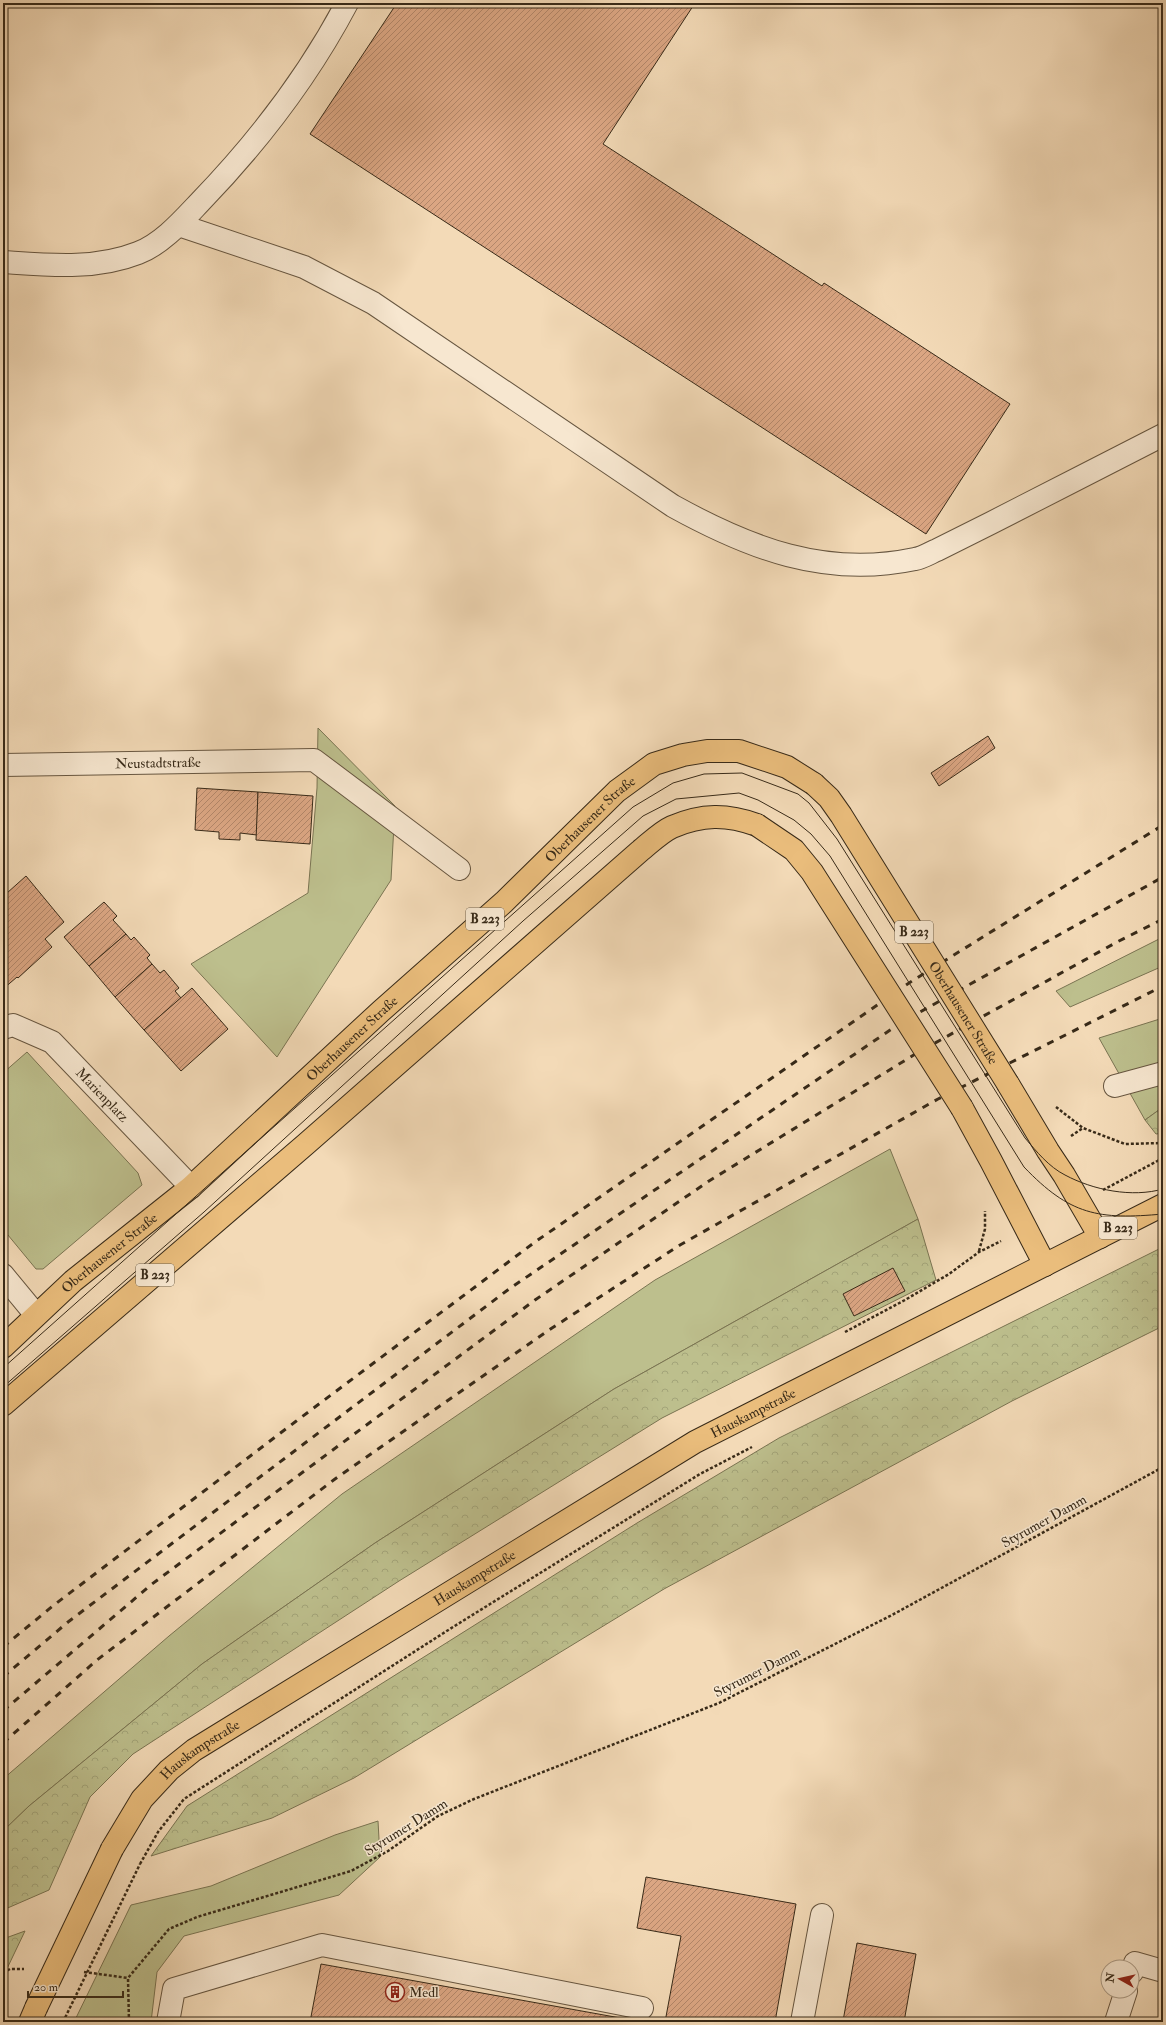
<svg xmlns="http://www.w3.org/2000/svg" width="1166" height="2025" viewBox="0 0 1166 2025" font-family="'IM FELL Double Pica',serif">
<defs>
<pattern id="forest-crowns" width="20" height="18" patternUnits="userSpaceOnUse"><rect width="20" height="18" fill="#bdbf8d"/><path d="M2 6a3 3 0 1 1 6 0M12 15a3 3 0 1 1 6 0" fill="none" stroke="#a3a479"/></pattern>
<pattern id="building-hatch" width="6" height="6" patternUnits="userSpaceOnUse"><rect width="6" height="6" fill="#dba683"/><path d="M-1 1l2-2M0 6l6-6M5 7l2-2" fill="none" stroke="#b3876a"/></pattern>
</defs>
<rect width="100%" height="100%" fill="#f3dab7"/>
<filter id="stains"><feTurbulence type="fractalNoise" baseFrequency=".005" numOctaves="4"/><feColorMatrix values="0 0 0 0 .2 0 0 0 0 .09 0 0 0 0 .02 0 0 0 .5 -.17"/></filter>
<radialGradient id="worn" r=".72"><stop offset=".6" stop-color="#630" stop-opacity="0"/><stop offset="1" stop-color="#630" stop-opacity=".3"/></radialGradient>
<!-- green -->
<g fill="#bdbf8d" stroke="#7a7452">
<path d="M318,728L395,806L391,880L277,1057L191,964L308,893L317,788Z"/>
<path d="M1163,937V966L1070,1007L1056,991Z"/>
<path d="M1163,1018V1107L1145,1120L1099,1038Z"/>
<path d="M27,1052L138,1173L142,1185L43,1269H36L3,1229V1073Z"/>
<path d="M890,1149L918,1219L614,1389L375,1543L202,1664L29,1806L3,1831V1779L169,1636L342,1494L655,1280Z"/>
<path d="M378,1821L380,1857L339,1895L184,1936L157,1972L151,2022H74L131,1905L211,1886L335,1835Z"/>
</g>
<!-- forest -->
<g fill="url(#forest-crowns)" stroke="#7a7452">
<path d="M1163,1107V1133L1156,1134L1145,1120Z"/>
<path d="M918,1219L936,1280L662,1418L399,1581L133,1754L90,1797L49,1890L3,1910V1831L29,1806L202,1664L375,1543L614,1389Z"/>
<path d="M1163,1247V1326L1012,1401L664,1589L354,1778L272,1818L151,1856L187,1806L637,1523L779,1438Z"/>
<path d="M25,1931L3,1977V1939Z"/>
</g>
<!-- building -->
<g fill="url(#building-hatch)" stroke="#382a18">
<path d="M397,3H695L603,144L822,286L824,283L1010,404L926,534L310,134Z"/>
<path d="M988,736L995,748L939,786L931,773Z"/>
<path d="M197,788L258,792L257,835L240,833V840L219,839V832L195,830Z"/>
<path d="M258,792L313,796L310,844L256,840Z"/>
<path d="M26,876L64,922L45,939L52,947L18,978L17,977L3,989V893L5,891L7,893Z"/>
<path d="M104,902L117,916L113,920L126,934L89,966L64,937Z"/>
<path d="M126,934L131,940L134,937L150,955L147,958L152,964L115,997L89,966Z"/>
<path d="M152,964L160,973L164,970L179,988L175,991L181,998L144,1030L115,997Z"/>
<path d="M192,988L228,1029L181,1071L144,1030Z"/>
<path d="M893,1268L905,1291L854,1316L843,1294Z"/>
<path d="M646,1877L796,1904L775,2022H665L681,1936L637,1928Z"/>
<path d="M857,1943L916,1954L904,2022L843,2021Z"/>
<path d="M321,1964L626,2019L625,2022H310Z"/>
</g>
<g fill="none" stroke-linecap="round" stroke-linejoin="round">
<defs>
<g id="minor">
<path d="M179,225L304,267L373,303L673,506C749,548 825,578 915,559C922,558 930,553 937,550C955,541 973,532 991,523C1048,494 1106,464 1163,435"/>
<path d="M3,262C48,265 95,270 138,253C162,244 182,221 200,202C257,143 309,75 347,3"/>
<path id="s1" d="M3,765L314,760L459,869"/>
<path id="s2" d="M3,1028L13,1025L52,1042L191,1187"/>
<path d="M1115,1086L1163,1073"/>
<path d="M3,1275L36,1315"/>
<path d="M1132,1972L1135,1963L1163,1971"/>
<path d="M168,2022L174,1989L322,1945L642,2008"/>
<path d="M802,2022L822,1915"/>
<path d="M1116,2022L1126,1991"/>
</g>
<g id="major">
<path d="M1008,1084L1048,1151L1064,1175L1100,1237"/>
<path d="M962,1108L991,1161L1045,1265"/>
<path id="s3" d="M3,1347L73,1281L191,1187L381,1011L504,902L617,791L654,764L683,755L707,751H739L787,767L814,784"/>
<path d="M3,1405L306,1144L640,851C650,843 661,832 672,827C702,814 727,814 757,825"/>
<path id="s4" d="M112,1849L142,1799L169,1770L194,1750L695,1442L1163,1205"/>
<path d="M30,2022L36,2008"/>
</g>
</defs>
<!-- minor casing -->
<use href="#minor" stroke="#675640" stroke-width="24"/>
<!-- major casing -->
<use href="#major" stroke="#382a18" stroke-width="24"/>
<!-- path -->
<g stroke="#382a18" stroke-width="2.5" stroke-dasharray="3 2" stroke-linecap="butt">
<path d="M1056,1107L1083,1128L1125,1144L1163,1143"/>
<path d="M1071,1136L1083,1128"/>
<path d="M1103,1190L1163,1158"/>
<path d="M979,1251L985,1229V1211"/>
<path d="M845,1332L905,1300L949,1274L979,1252L1001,1241"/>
<path d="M140,1864L158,1832L184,1799L453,1627L700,1474L752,1447"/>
<path d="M84,1972L128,1978"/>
<path d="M3,1973L10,1969H24"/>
<path d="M129,2022L128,1978L169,1929L197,1917L351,1871L388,1851L438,1816L474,1799L719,1703L892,1615L1163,1467"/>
</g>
<!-- minor -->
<use href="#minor" stroke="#f7e7d0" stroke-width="22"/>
<!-- major -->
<use href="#major" stroke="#eabd7c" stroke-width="22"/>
<!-- tram -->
<g stroke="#382a18" stroke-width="1">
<path d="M3,1368L633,807L673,783L704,774L742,773L798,794L809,803L837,839L1025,1138C1036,1151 1049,1167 1065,1175C1093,1190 1132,1198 1163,1189"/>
<path d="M3,1387L204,1212L523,921L643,816L676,799L739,793L758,800L794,820L811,834L830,856L1024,1167C1070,1215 1098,1220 1163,1214"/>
</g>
<!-- rail -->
<g stroke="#382a18" stroke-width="3" stroke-dasharray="7 7" stroke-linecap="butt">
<path d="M3,1647L54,1605L295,1422L535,1242L912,981L1163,825"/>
<path d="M3,1677L68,1622L509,1289L902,1022L1163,877"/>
<path d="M3,1711L152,1584L535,1300L709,1181L917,1053L1117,942L1163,919"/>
<path d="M3,1743L97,1660L335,1479L552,1328L680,1245L938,1099L1163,986"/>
</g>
<defs>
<g id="major-bridge">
<path id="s5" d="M814,784L829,798L841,815L1008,1084"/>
<path d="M757,825L794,850L812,872L962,1108"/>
<path d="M36,2008L112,1849"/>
</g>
</defs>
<!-- major-bridge casing -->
<use href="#major-bridge" stroke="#382a18" stroke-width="24" stroke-linecap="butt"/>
<!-- path-bridge -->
<path stroke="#382a18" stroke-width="2.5" stroke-dasharray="3 2" stroke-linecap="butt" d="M63,2022L140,1864"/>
<!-- major-bridge -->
<use href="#major-bridge" stroke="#eabd7c" stroke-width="22"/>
</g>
<!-- icons -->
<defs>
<symbol id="building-ring" viewBox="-11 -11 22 22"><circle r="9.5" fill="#f7e7d0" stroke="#8f2418" stroke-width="1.5"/><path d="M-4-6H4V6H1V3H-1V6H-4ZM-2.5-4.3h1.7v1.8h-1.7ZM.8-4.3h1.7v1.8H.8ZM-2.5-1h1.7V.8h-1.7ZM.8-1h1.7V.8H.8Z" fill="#8f2418"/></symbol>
</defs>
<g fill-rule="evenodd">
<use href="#building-ring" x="384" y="1981" width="22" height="22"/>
</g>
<g text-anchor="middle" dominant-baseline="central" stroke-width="3" stroke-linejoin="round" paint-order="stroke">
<!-- shield labels -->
<g fill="#f7e7d0" stroke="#71634f" stroke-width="1">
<rect x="466" y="908" width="38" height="22" rx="3"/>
<rect x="895" y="921" width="38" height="22" rx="3"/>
<rect x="1099" y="1217" width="38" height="22" rx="3"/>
<rect x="136" y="1264" width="38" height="22" rx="3"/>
</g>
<g font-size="13" font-weight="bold" fill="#382a18">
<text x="485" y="919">B 223</text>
<text x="914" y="932">B 223</text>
<text x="1118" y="1228">B 223</text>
<text x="155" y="1275">B 223</text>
</g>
<!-- street labels -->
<g font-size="14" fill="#382a18" stroke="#f7e7d0">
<text stroke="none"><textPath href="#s1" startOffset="155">Neustadtstraße</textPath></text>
<text stroke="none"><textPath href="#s3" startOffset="790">Oberhausener Straße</textPath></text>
<text stroke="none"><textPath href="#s5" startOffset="274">Oberhausener Straße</textPath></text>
<text stroke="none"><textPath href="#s3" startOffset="466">Oberhausener Straße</textPath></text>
<text stroke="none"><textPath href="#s2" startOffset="126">Marienplatz</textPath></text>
<text stroke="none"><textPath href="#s3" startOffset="142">Oberhausener Straße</textPath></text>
<text stroke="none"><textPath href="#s4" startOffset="783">Hauskampstraße</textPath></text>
<text transform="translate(1044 1521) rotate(-29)">Styrumer Damm</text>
<text stroke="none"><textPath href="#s4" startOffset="459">Hauskampstraße</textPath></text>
<text transform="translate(757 1672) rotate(-27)">Styrumer Damm</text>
<text stroke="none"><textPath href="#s4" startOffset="135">Hauskampstraße</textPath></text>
<text transform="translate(406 1827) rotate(-32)">Styrumer Damm</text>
</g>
<!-- poi labels -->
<g font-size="14" fill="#382a18" stroke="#f7e7d0" text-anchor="start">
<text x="409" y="1992">Medl</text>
</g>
</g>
<!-- margin -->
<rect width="1166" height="2025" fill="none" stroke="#f3dab7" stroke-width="16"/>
<rect x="4" y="4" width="1158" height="2017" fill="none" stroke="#382a18" stroke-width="2"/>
<rect x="8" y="8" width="1150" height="2009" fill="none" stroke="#382a18"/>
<!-- north arrow -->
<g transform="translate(1120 1979) rotate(278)"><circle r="19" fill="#f7e7d0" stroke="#ab9b86"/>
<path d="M0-3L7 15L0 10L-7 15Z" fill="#8f2418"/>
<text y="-6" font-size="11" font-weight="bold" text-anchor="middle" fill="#382a18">N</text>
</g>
<!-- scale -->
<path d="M28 1991v6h95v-6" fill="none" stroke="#382a18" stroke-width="2"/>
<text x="34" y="1991" font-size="12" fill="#382a18" stroke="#f7e7d0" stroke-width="3" paint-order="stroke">20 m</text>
<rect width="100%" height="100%" filter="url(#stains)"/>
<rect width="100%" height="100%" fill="url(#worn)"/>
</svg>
